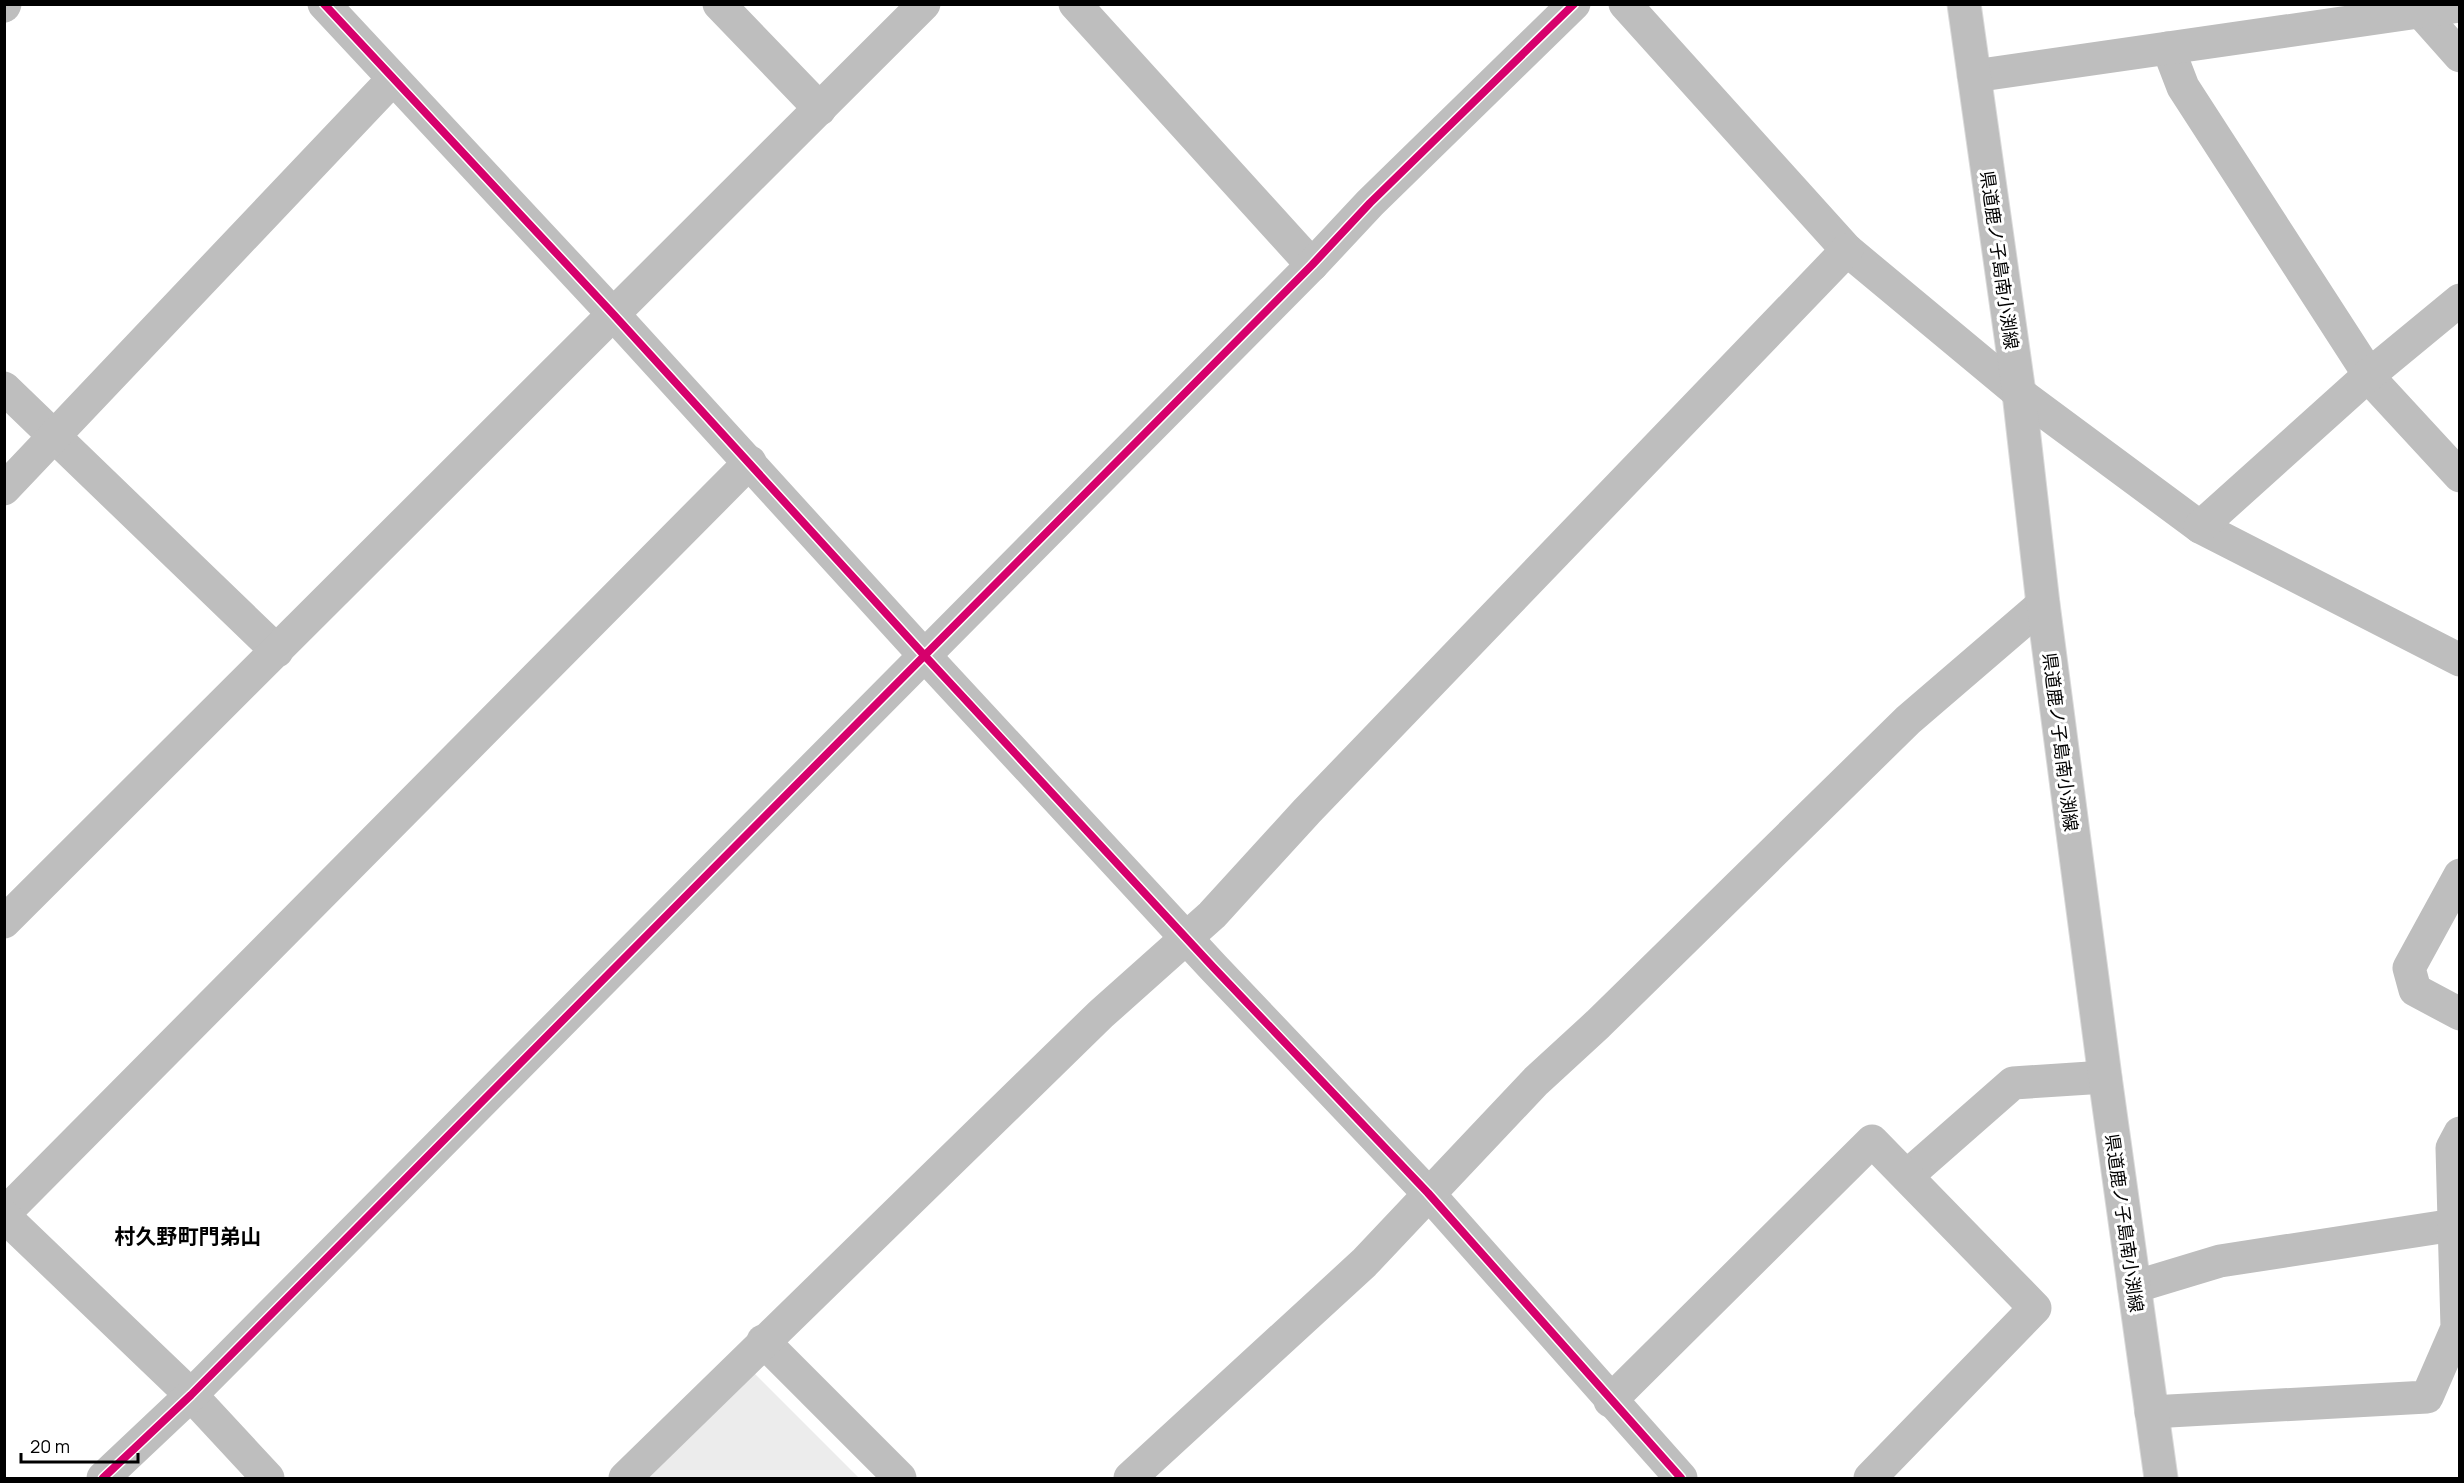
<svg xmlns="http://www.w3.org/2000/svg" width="2464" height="1483" viewBox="0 0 2464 1483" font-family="Manrope,'Noto Sans JP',sans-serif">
<rect width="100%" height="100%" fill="#fff"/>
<!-- green -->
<path fill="#ececec" d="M754,1373L859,1478H646Z"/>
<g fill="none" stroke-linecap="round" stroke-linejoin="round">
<defs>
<path id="major" d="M1964,4L2019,393L2043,604L2105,1077L2161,1478"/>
</defs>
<!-- major casing -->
<use href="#major" stroke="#dbdbdb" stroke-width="35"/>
<!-- minor -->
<g stroke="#bebebe" stroke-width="33">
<path d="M324,4L614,315L924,655L1213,967L1428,1193L1681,1478"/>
<path d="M719,4L820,109"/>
<path d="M1075,4L1312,265"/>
<path d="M1625,4L1847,250L2019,393L2200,527L2460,660"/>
<path d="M4,6L5,4"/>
<path d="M2420,11L2460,56"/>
<path d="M2168,48L2183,87L2375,384L2460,476"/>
<path d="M1974,76L2460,6"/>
<path d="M4,388L277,651"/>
<path d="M4,489L393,79"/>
<path d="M2200,527L2369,375L2460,300"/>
<path d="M2460,875L2409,968L2415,990L2460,1014"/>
<path d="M4,922L924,4"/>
<path d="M1907,1176L2013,1083L2105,1077"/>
<path d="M4,1214L750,462"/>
<path d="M4,1216L191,1395L268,1478"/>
<path d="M2134,1287L2220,1261L2454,1225"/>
<path d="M763,1341L900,1478"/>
<path d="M1610,1401L1872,1141L2035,1308L1870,1478"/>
<path d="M2151,1412L2427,1397L2457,1328L2452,1148L2460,1133"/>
<path d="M103,1478L191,1395L1312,265L1370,203L1574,4"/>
<path d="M625,1478L1101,1014L1212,915L1307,811L1847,250"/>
<path d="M1130,1478L1364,1263L1536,1081L1598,1024L1908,720L2043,604"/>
</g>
<!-- major -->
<use href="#major" stroke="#bebebe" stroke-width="33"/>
<defs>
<g id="cycleway">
<path d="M324,4L614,315L924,655L1213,967L1428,1193L1681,1478"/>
<path d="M103,1478L191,1395L1312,265L1370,203L1574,4"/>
</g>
</defs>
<!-- cycleway casing -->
<use href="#cycleway" stroke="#fff" stroke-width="11"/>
<!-- cycleway -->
<use href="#cycleway" stroke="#d6006c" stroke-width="8"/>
</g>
<g text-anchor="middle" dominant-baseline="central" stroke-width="6" stroke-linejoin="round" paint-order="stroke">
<!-- street labels -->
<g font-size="18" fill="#000" stroke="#fff">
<text transform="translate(2000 260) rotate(82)">県道鹿ノ子島南小渕線</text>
<text transform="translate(2061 742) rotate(83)">県道鹿ノ子島南小渕線</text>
<text transform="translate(2125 1223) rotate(82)">県道鹿ノ子島南小渕線</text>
</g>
<!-- quarter labels -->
<g font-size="21" font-weight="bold" fill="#000" stroke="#fff">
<text x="188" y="1236">村久野町門弟山</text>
</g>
</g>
<!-- border -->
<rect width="2464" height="1483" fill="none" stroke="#000000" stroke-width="12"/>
<!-- scale -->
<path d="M21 1453v9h117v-9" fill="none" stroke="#000000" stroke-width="3"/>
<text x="30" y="1453" font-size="18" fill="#000000" stroke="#ffffff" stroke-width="4.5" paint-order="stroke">20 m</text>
</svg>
